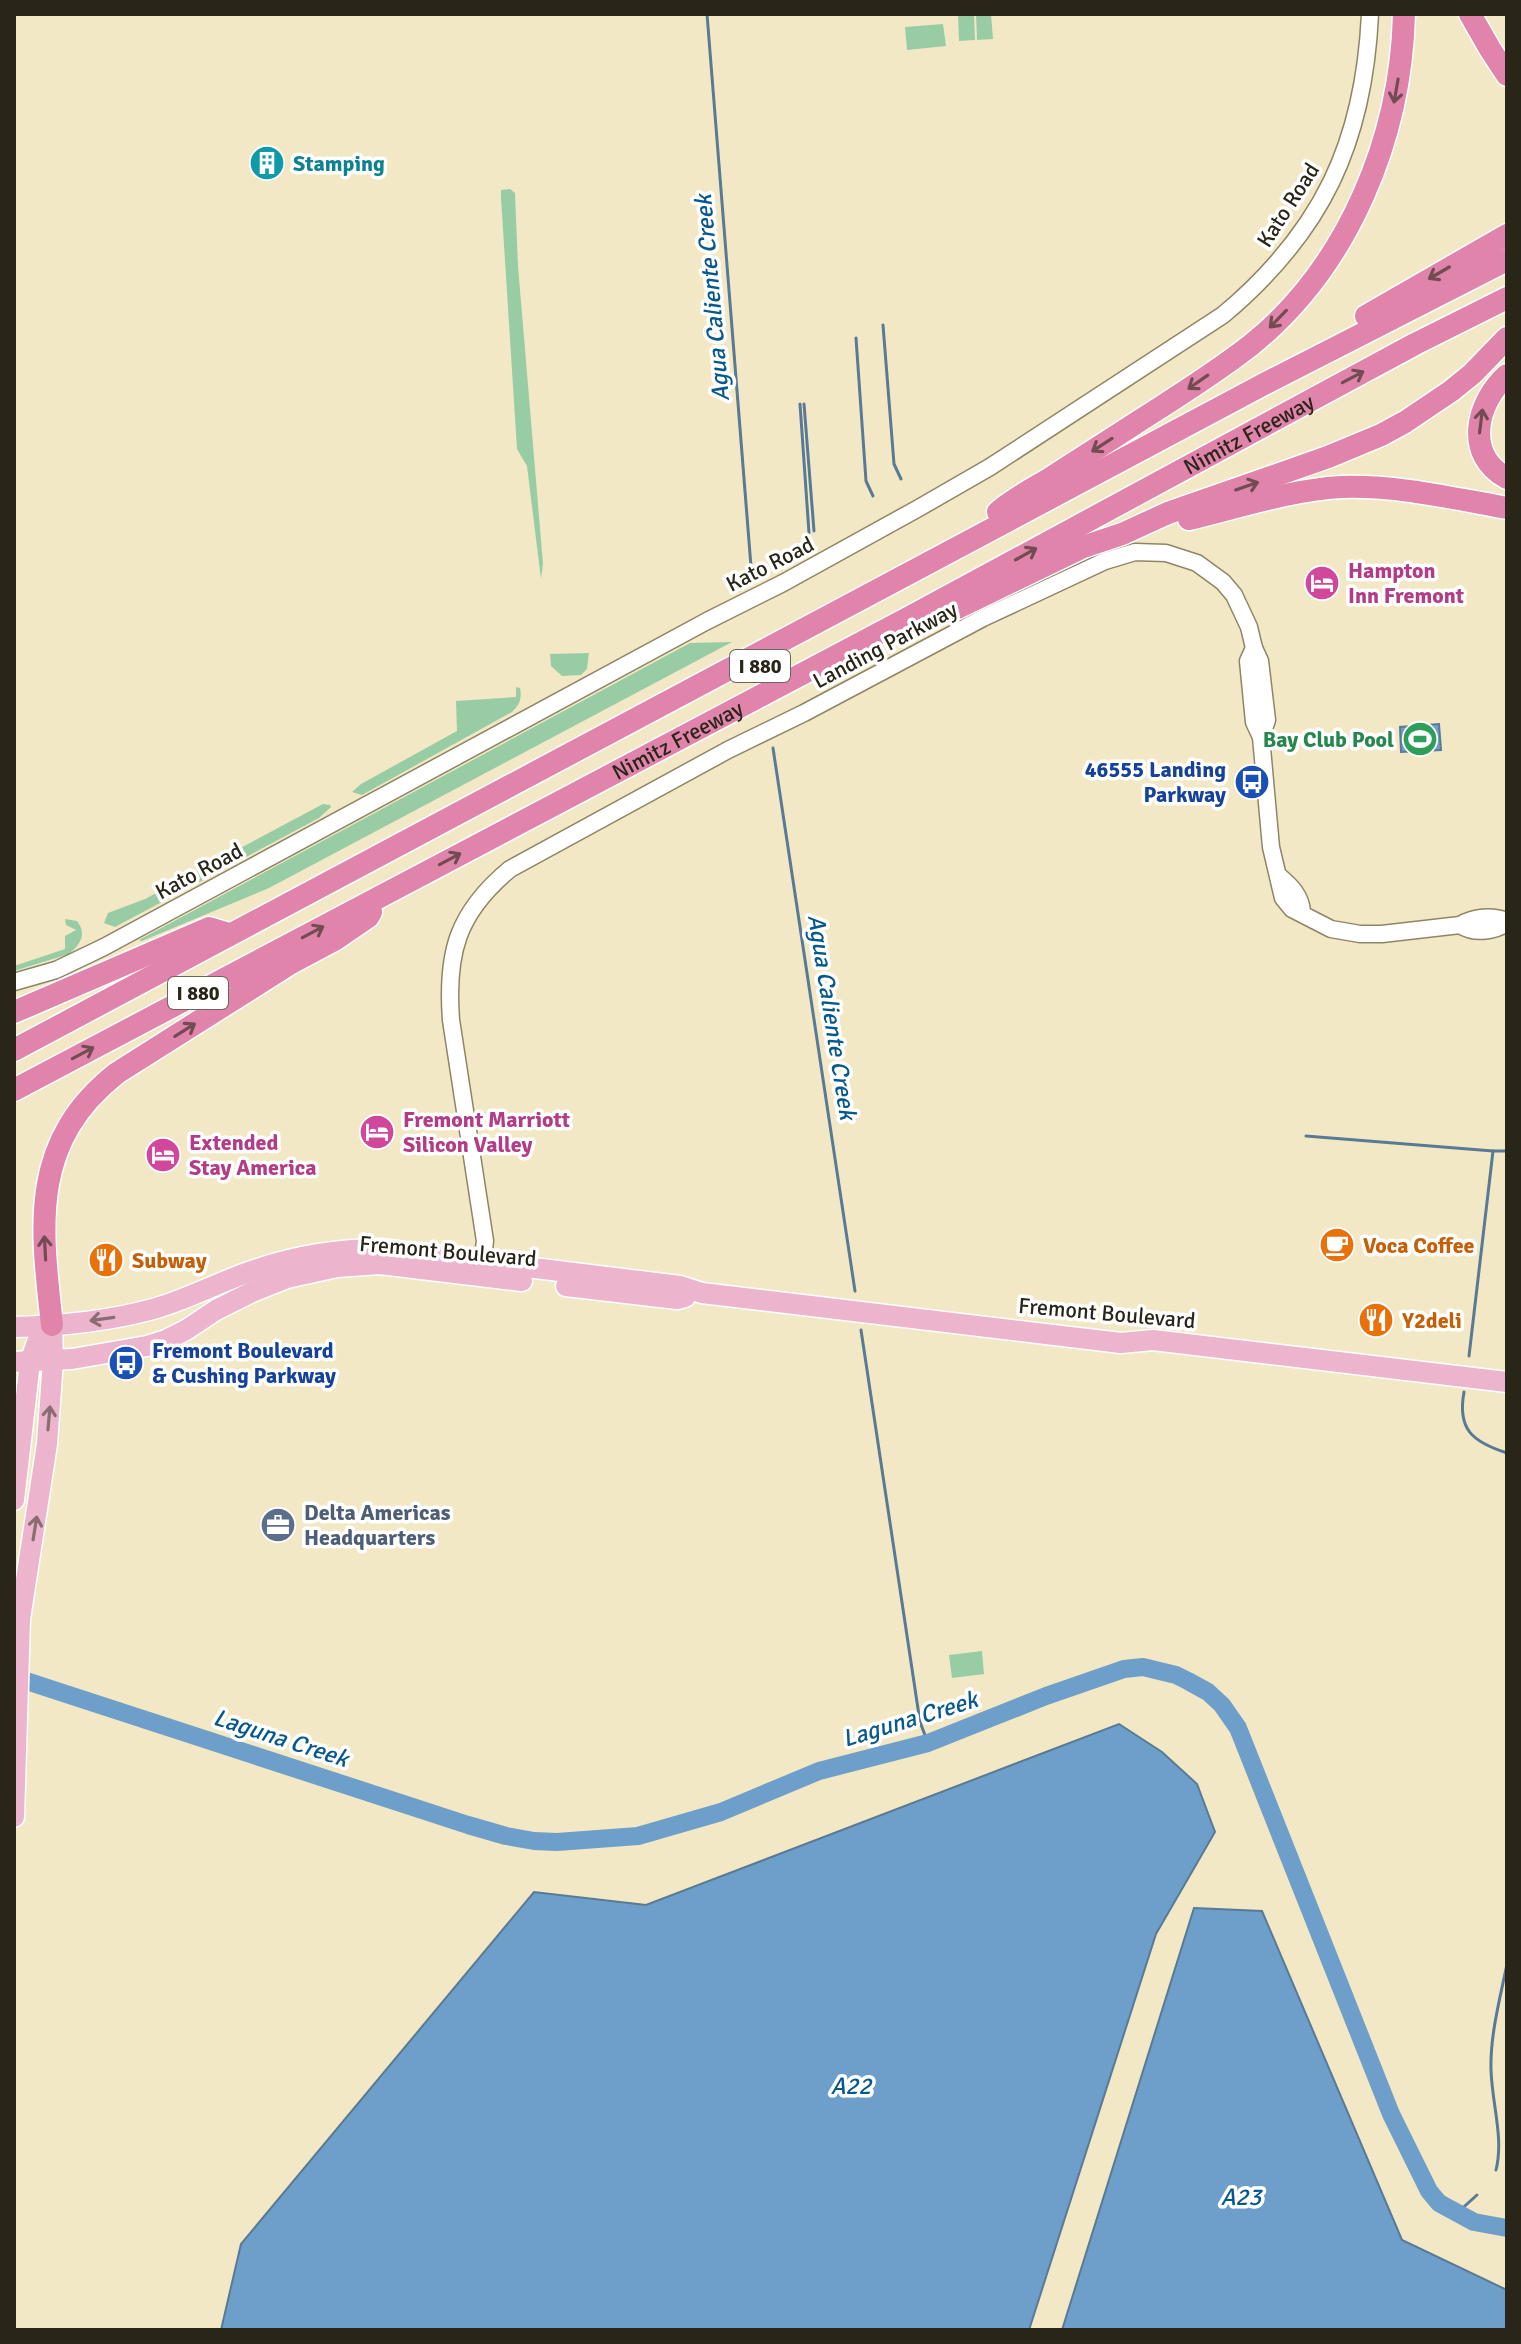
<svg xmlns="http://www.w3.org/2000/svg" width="1521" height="2344" viewBox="0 0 1521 2344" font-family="Signika,sans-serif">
<rect width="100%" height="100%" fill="#f3e8c5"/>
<!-- green -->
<g fill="#98cca5">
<path d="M974,14L975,40L959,41L958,15Z"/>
<path d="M976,14H991L993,39L977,40Z"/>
<path d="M943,24L946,46L907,50L905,27Z"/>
<path d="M510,189L515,193L518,266L543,564L541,579L527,466L517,449L501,198V190Z"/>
<path d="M732,642L269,888L142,941L139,940L690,643Z"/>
<path d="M589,653L587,669L581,675L562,676L551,666L550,654Z"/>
<path d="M516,687L520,688C522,698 520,705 512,712L362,795L352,792L361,784L457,731L456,701L516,697Z"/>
<path d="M323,804L330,805L331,807L319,818L115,927L104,923L108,913L145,899Z"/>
<path d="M65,919L77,921C87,934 81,944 69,954L14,971V966L65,949V936L76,930L66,925Z"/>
<path d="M982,1651L984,1674L952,1678L949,1655Z"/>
</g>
<!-- water -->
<g fill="#6e9fca" stroke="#597a95" stroke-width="2">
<path d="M1439,724L1441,750L1401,752L1400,727Z"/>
<path d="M1119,1724L1162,1752L1197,1784L1215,1832L1156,1934L1029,2330H221L241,2244L534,1892L646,1905Z"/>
<path d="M1194,1908L1262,1911L1402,2240L1507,2290V2330H1062Z"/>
</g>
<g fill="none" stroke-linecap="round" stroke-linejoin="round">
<!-- stream -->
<g stroke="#597a95" stroke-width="3">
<path d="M707,14L752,579"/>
<path d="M883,325L894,464L901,479"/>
<path d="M856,338L866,481L873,496"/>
<path d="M800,404L809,533"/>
<path d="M804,404L814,531"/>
<path d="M773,748L855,1291"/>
<path d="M1306,1136L1493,1151"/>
<path d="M861,1330L920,1722L928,1743"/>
<path d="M1469,1356L1493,1151H1507"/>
<path d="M1464,1392C1457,1430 1473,1442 1507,1453"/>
<path d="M1496,2170C1504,2138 1492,2104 1491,2070C1490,2035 1500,1999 1507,1964"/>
<path d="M1457,2213L1477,2195"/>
</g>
<!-- river -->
<path stroke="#6e9fca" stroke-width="18" d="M14,1677L468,1825L506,1836L534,1841L557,1842L638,1836L721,1812L819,1771L928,1743L1046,1696L1124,1669L1143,1667L1176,1675L1188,1681L1208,1692L1222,1705L1238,1728L1391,2114L1429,2191L1439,2203L1474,2222L1507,2228"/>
<defs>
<g id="minor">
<path d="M1254,648L1248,661L1254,722L1261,737L1271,847L1283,898L1292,909L1331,929L1360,934H1382L1460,925C1474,917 1491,915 1507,921"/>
<path d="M1279,876C1291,886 1301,896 1302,912"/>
<path d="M1460,925C1474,934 1493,932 1507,923"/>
<path d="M14,982L56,970L104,947L707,621L783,583L917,509L990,467L1223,315C1322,232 1364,143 1370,14"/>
<path d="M481,1272L485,1241L451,1020C446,953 457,913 510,869L728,750L804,713L983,618L1105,561L1135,552L1166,553L1197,563L1223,582L1234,595L1249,627L1254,648L1260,661L1267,720L1261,737"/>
</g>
<g id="major">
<path d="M566,1286L677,1299L685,1297"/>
<path d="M14,1327C60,1326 109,1321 153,1309C186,1300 217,1283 249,1272C293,1256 334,1249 381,1249L680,1286L702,1293L1121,1343L1153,1340L1507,1382"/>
<path d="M14,1362L72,1359L147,1346L166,1340L186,1330L216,1310L252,1292L287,1278L337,1267L380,1264L522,1281"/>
<path d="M14,1500L30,1362L39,1337L52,1325"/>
<path d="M14,1817L20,1619L47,1444L53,1360L52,1325"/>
</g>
<g id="highway">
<path d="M1470,14L1490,49L1507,75"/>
<path d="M1366,316L1507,235"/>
<path d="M1507,375C1476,403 1464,455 1507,478"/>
<path d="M998,512C1013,499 1032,489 1049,479C1078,460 1107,442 1136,423C1175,398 1214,374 1251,345C1349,266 1401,137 1404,14"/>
<path d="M1189,519C1239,507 1290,490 1341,487C1397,485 1452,498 1507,508"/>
<path d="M957,608L1083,547L1122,534L1168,513L1328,457L1381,435L1405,422L1451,391L1472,374L1507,338"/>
<path d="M14,1012L209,928L229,934"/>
<path d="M14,1050L1268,382L1507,260"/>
<path id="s1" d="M14,1090L908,618L1415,344L1507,298"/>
<path d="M52,1325C41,1226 29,1142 117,1073L291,963L336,939L368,917L371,912"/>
</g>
</defs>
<!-- minor casing -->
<use href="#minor" stroke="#8f8566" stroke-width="19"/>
<!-- major casing -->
<use href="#major" stroke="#fff" stroke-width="23"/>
<!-- highway casing -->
<use href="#highway" stroke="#fff" stroke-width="25"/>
<!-- minor -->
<use href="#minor" stroke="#fff" stroke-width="16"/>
<!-- major -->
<use href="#major" stroke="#ecb5cd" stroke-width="20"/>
<!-- highway -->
<use href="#highway" stroke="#e084ac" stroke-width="22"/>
</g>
<!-- one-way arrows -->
<defs><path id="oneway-shaft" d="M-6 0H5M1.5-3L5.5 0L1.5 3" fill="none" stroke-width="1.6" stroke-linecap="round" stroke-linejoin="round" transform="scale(2)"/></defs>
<g stroke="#724b53">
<use href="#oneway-shaft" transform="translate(1396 91) rotate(100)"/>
<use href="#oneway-shaft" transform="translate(1439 273) rotate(150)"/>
<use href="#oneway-shaft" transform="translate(1278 319) rotate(134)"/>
<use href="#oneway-shaft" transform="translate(1353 377) rotate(-28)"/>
<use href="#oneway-shaft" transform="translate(1198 382) rotate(145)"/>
<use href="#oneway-shaft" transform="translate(1481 421) rotate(-83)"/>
<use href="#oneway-shaft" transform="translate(1102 445) rotate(147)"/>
<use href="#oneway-shaft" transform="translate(1247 486) rotate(-19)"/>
<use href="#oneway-shaft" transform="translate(1026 554) rotate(-29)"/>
<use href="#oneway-shaft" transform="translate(450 859) rotate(-28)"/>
<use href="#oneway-shaft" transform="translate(313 932) rotate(-28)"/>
<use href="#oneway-shaft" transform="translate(185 1030) rotate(-32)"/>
<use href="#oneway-shaft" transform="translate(83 1053) rotate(-28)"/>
<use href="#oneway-shaft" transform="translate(45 1248) rotate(-93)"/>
</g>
<g stroke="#8a6d72">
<use href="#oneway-shaft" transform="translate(102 1319) rotate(172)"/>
<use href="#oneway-shaft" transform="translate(49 1418) rotate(-85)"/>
<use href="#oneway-shaft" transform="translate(35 1528) rotate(-81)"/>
</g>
<!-- icons -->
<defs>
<symbol id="building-disc" viewBox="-11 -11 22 22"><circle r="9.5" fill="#0f9aa8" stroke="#fff"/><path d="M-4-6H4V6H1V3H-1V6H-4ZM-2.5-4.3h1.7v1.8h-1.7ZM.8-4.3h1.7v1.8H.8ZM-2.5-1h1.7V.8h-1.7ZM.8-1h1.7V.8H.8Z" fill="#fff"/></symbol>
<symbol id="hotel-disc" viewBox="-11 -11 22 22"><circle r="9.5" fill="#d1479c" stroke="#fff"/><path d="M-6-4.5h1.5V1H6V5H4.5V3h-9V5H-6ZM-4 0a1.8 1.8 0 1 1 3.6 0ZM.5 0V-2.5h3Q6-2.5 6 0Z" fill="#fff"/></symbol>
<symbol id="stadium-disc" viewBox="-11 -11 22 22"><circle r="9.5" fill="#2e9e5b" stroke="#fff"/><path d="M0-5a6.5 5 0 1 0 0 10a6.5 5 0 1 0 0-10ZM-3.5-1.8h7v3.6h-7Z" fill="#fff"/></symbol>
<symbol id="bus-disc" viewBox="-11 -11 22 22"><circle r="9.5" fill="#1a4fb4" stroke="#fff"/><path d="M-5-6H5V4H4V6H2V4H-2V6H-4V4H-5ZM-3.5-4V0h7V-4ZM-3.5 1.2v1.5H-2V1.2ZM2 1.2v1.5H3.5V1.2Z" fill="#fff"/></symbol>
<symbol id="cafe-disc" viewBox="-11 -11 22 22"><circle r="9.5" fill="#e8710a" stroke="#fff"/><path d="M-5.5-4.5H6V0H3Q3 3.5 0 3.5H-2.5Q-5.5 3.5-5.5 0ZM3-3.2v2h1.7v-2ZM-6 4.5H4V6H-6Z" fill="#fff"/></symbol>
<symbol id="restaurant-disc" viewBox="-11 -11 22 22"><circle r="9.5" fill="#e8710a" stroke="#fff"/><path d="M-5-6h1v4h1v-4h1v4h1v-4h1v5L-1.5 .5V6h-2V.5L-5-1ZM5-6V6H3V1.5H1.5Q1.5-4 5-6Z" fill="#fff"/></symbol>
<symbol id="office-disc" viewBox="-11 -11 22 22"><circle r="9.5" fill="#5c6f8a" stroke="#fff"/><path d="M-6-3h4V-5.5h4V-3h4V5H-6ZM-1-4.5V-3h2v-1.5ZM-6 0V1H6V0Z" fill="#fff"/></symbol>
</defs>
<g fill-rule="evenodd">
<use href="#building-disc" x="247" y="143" width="40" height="40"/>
<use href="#hotel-disc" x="1302" y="563" width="40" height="40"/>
<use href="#stadium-disc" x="1400" y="719" width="40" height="40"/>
<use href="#bus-disc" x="1232" y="762" width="40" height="40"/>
<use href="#hotel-disc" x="357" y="1112" width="40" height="40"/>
<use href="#hotel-disc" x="143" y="1135" width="40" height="40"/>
<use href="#cafe-disc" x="1317" y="1225" width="40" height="40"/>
<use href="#restaurant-disc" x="86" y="1240" width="40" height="40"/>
<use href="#restaurant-disc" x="1356" y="1300" width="40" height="40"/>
<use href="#bus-disc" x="106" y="1343" width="40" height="40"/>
<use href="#office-disc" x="258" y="1505" width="40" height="40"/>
</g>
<g text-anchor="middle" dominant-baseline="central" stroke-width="7" stroke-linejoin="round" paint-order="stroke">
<!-- shield labels -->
<g fill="#fff" stroke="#69665d" stroke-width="2">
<rect x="730" y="650" width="60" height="32" rx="6"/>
<rect x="168" y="977" width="60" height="32" rx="6"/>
</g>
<g font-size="20" font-weight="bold" fill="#292518">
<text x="760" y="666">I 880</text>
<text x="198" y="993">I 880</text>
</g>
<!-- culture labels -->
<g font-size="22" font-weight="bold" fill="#0d838f" stroke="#fff" text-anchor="start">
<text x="293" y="163">Stamping</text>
</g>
<!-- street labels -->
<g font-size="22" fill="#292518" stroke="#fff">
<text transform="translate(1288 205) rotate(-57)">Kato Road</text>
<text stroke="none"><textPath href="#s1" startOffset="1398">Nimitz Freeway</textPath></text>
<text transform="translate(770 564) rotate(-27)">Kato Road</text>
<text transform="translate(885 645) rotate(-28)">Landing Parkway</text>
<text stroke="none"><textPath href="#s1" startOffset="750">Nimitz Freeway</textPath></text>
<text transform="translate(199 871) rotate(-28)">Kato Road</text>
<text transform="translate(448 1251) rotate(5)">Fremont Boulevard</text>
<text transform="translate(1107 1313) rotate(5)">Fremont Boulevard</text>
</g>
<!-- hotel labels -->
<g font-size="22" font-weight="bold" fill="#b23c85" stroke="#fff" text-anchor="start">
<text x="1348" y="570">Hampton<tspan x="1348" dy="25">Inn Fremont</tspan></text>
<text x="403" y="1119">Fremont Marriott<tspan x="403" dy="25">Silicon Valley</tspan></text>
<text x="189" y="1142">Extended<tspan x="189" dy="25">Stay America</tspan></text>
</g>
<!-- leisure labels -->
<g font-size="22" font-weight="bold" fill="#27864d" stroke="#fff" text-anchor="end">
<text x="1394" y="739">Bay Club Pool</text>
</g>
<!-- transit labels -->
<g font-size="22" font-weight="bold" fill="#164399" stroke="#fff" text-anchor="end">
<text x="1226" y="769">46555 Landing<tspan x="1226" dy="25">Parkway</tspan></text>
<text x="152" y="1350" text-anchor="start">Fremont Boulevard<tspan x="152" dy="25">&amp; Cushing Parkway</tspan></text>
</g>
<!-- food labels -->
<g font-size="22" font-weight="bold" fill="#c56008" stroke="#fff" text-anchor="start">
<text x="1363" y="1245">Voca Coffee</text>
<text x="132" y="1260">Subway</text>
<text x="1402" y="1320">Y2deli</text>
</g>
<!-- service labels -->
<g font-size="22" font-weight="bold" fill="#4e5e75" stroke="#fff" text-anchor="start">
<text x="304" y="1512">Delta Americas<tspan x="304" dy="25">Headquarters</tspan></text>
</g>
<!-- water labels -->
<g font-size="24" font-style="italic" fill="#06588e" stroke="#fff">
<text transform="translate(712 298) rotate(-95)">Agua Caliente Creek</text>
<text transform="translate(832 1017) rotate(81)">Agua Caliente Creek</text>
<text transform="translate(910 1719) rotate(-17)">Laguna Creek</text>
<text transform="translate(281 1738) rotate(18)">Laguna Creek</text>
<text x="851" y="2086">A22</text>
<text x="1241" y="2197">A23</text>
</g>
</g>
<!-- border -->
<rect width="1521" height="2344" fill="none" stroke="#292518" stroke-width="32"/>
</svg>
